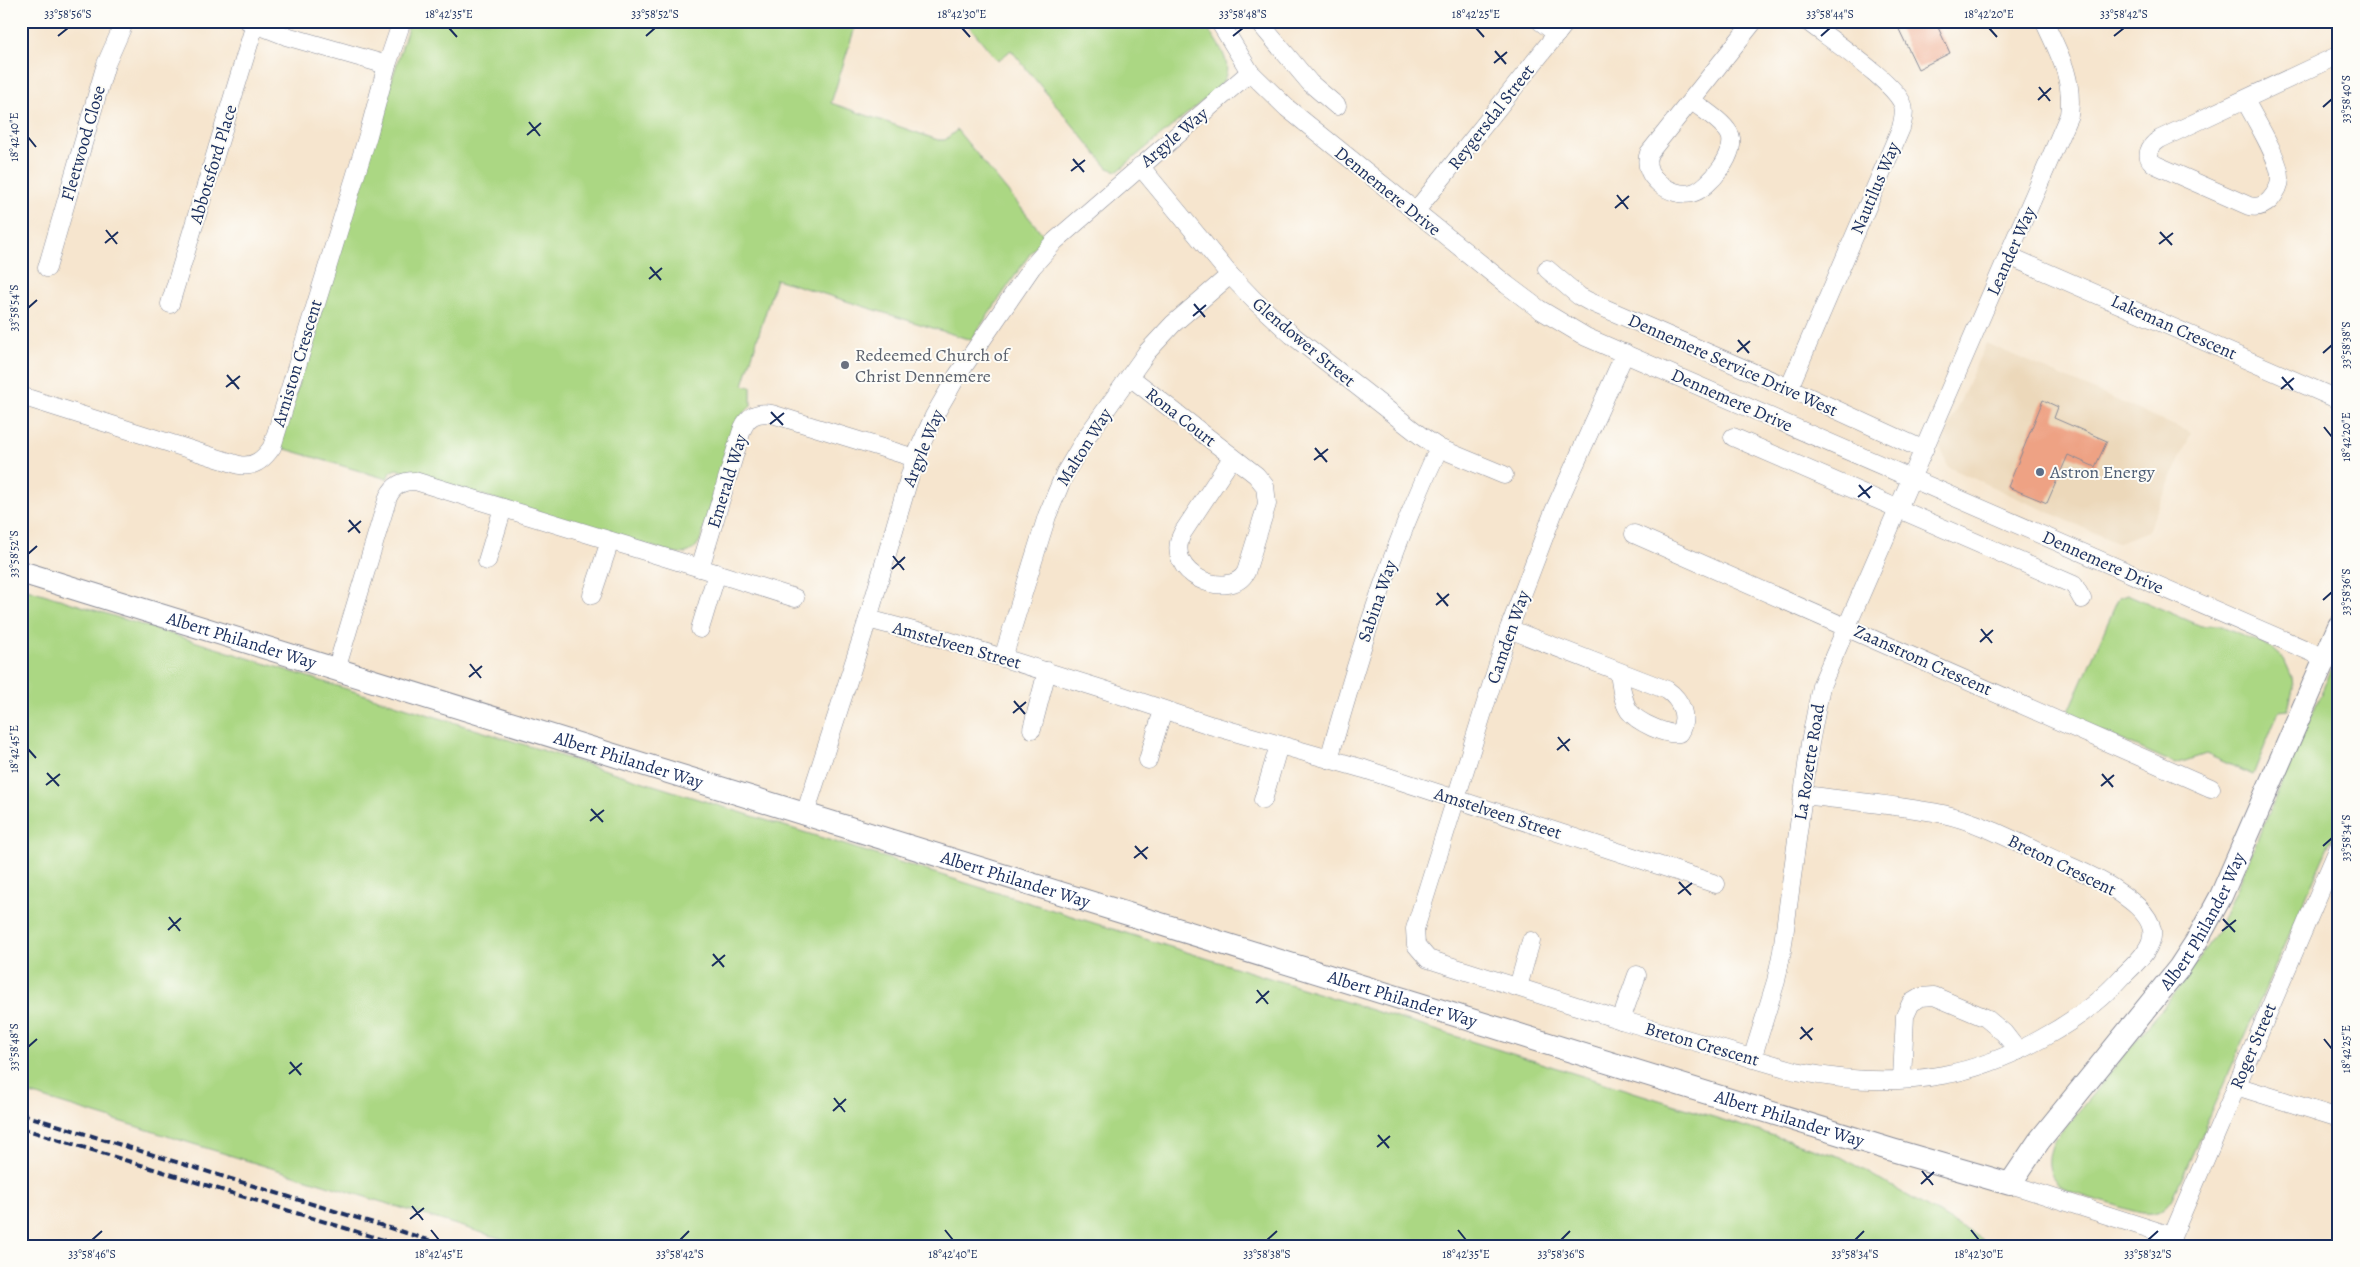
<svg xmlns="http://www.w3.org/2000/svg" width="2360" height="1267" viewBox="0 0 2360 1267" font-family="Alegreya,serif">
<rect width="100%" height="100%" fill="#fdfcf7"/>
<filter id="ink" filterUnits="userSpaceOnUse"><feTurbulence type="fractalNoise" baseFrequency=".02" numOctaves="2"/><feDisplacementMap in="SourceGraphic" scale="10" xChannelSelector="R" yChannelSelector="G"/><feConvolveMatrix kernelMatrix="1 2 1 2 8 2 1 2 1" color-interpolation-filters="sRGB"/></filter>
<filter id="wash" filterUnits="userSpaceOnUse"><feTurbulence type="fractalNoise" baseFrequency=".0096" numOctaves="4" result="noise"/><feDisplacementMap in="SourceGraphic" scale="20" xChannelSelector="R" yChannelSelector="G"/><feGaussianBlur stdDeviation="1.12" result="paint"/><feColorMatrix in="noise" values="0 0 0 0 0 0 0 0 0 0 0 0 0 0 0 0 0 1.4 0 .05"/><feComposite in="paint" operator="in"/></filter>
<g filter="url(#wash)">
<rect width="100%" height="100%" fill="#f6e5ce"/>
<!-- built -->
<path fill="#ecd8ba" d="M1986,343L2191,433L2148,531L2117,543L1948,467L1940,446Z"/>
<!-- green -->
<g fill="#abd783" stroke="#638370">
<path d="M410,21H857L831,103L938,140H945L957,130L1045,237L1032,251L971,340L776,279L743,385L751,387V406L739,418L701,539C695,550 689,554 677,554L396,469L390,472L387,479L279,447Z"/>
<path d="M965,21H1203C1215,42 1240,65 1218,88L1118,171L1108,168L1011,50L998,61Z"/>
<path d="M21,587L1841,1157L1994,1246H525L21,1091Z"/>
<path d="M2127,594L2201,626H2222L2272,648L2284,659L2292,677L2293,688L2288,710L2279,711L2253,775L2206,754L2176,764L2067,716L2119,597Z"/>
<path d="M2339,652V822L2173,1198C2168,1206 2162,1212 2152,1213C2139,1215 2123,1207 2111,1204C2078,1194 2035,1189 2053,1143L2183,983L2219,928Z"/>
</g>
<g id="blocks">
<!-- building -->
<g fill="#eea284">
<path d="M1895,21H1935L1950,53L1918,69Z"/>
<path d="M2043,400L2058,407L2054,418L2107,441L2095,467L2068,455L2047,503L2008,487Z"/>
</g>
</g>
</g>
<g filter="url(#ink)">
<use href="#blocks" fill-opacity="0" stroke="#888a96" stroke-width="1"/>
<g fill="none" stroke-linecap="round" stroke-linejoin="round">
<defs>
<g id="minor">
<path d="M248,21L286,36L387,65"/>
<path d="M1219,21L1250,72L1287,108L1507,285L1539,309L1586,337L2325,658"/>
<path d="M1258,21L1310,83L1337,106"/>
<path d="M1540,21L1557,34"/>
<path d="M1691,100C1703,110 1721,120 1729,133C1740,150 1709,189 1692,193C1671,198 1640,176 1649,153L1754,21"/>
<path d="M2245,100C2254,118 2281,160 2280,179C2280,187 2275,194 2270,200C2264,206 2257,208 2249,206L2156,165C2143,157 2149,146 2160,139L2339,55"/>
<path d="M1140,166L1230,275L1255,301L1292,335L1421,436L1439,448L1504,475"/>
<path d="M1415,212L1567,21"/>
<path d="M2009,256L2339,400"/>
<path d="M47,268L106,64L125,21"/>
<path d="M1547,269L1579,296L1588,301L1789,388L1924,450"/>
<path d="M170,304L255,24"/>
<path d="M1625,353L1554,511L1509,629L1415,929L1416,945L1428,959L1621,1020L1796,1071C1845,1081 1895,1084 1943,1075C2005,1064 2082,1023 2123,976C2134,965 2155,947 2152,930C2149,911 2126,897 2111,887C2091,874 2068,866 2047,856C2013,840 1979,822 1943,814C1897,805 1850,801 1804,795"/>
<path d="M1130,377L1256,475L1265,486L1267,504L1246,572C1230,602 1160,574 1183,532L1232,458"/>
<path d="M1789,388L1901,128C1903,120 1905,113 1903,105C1895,82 1828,38 1807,21"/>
<path d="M21,396L239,465C254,468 264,459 272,447L368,135L387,65L402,21"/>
<path d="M1733,437L2074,585L2082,599"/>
<path d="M1634,534L2211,788"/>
<path d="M487,561L503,508"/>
<path d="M700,568L795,598"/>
<path d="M592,595L610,541"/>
<path d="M868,619L936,637L1102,689L1210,725L1364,769L1716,884"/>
<path d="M700,629L717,573"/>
<path d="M1509,629L1667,690C1681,700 1689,717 1679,733C1667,736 1637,722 1629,711C1622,700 1621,685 1619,673"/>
<path d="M1003,658L1047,516L1065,473L1085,439L1147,352L1173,324L1230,275"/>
<path d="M336,670L388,497C394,485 402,481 415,481L700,568L741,433C746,417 756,411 772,414L915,458"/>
<path d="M1032,729L1047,671"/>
<path d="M1329,759C1359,652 1391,548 1439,448"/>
<path d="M1148,760L1163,710"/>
<path d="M1263,800L1279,745"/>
<path d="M805,814L868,619L915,458L934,416L957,376L1032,267L1055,241L1250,72"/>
<path d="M1518,987L1531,941"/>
<path d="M1621,1020L1637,975"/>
<path d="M1752,1059L1776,981L1782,951L1810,743L1821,686L2069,115C2074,79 2059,53 2044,21"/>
<path d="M1902,1079L1905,1016L1911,1003L1921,997L1934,996L1986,1018L2004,1033L2018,1051"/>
<path d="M2236,1086L2339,1118"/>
<path d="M2010,1184L2172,1236"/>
<path d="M2168,1246L2339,847"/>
</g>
<g id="tertiary">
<path id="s1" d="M21,572L1892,1150L2010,1184L2039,1141L2179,968L2196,942L2221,896L2339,626"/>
</g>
</defs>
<!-- minor casing -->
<use href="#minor" stroke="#888a96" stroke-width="19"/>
<!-- tertiary casing -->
<use href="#tertiary" stroke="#888a96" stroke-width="24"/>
<!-- minor -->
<use href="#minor" stroke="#fff" stroke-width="18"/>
<!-- tertiary -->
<use href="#tertiary" stroke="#fff" stroke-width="22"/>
<!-- rail -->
<g stroke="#1b2f5e" stroke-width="4" stroke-dasharray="8 4" stroke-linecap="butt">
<path d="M21,1114L448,1246"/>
<path d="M21,1128L403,1246"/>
</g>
</g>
</g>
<!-- ticks -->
<path fill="none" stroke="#1b2f5e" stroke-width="2" d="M449,28L457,37M962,28L970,37M1476,28L1484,37M1989,28L1997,37M58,36L68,28M646,36L655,28M1233,36L1243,28M1821,36L1830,28M2114,36L2124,28M1495,51L1506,64M1494,63L1507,52M2039,87L2050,101M2038,100L2051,88M2323,107L2332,99M529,122L540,136M527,135L541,123M28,137L36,147M1073,159L1084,172M1071,171L1085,160M1617,195L1628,209M1615,208L1629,196M106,230L117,244M2160,232L2172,245M105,243L118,232M2159,244L2173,233M650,267L661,280M649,279L662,268M1194,304L1205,317M28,308L37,300M1193,316L1206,305M1738,340L1749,353M1737,352L1750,341M2323,353L2332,345M227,375L239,389M2282,377L2293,390M226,387L240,376M2281,389L2294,378M771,412L783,425M770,424L784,413M2324,427L2332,437M1315,448L1327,462M1314,460L1328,449M1859,485L1870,498M1858,497L1872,486M349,520L360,533M348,532L361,521M28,554L37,546M893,556L904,570M892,569L905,557M1437,593L1448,606M2323,600L2332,592M1436,605L1449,594M1981,629L1992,643M1980,642L1993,630M470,664L481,678M469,677L482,666M1014,701L1025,714M1013,713L1026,702M1558,737L1569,751M28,749L36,758M1557,750L1570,739M47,773L59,786M2102,774L2113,787M46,785L60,774M2101,786L2114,775M591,809L603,822M590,821L604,810M1135,846L1147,859M2323,846L2332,838M1134,858L1148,847M1679,882L1691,895M1678,894L1692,883M169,917L180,931M2223,919L2235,932M168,930L181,918M2222,931L2236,920M713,954L724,967M712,966L725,955M1257,990L1268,1004M1256,1003L1269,991M1801,1027L1812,1040M1800,1039L1813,1028M2324,1039L2332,1049M28,1047L37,1039M290,1062L301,1075M289,1074L302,1063M834,1098L845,1112M833,1111L846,1099M1378,1135L1389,1148M1377,1147L1390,1136M1922,1171L1933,1185M1921,1184L1934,1172M412,1206L423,1220M410,1219L424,1208M431,1230L439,1240M945,1230L953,1240M1458,1230L1466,1240M1971,1230L1979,1240M92,1240L102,1231M680,1240L689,1231M1267,1240L1277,1231M1561,1240L1570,1231M1855,1240L1864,1231M2148,1240L2158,1231"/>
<!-- markers -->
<circle fill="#6b7280" stroke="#fdfcf7" stroke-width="2" cx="845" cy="365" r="5"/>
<circle fill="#5c6f8a" stroke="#fdfcf7" stroke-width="2" cx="2040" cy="472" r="5"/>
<g text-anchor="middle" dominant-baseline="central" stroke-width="4" stroke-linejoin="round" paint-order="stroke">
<!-- street labels -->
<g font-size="18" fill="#1b2f5e" stroke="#fdfcf7">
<text transform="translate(1491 117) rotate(-52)">Reygersdal Street</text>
<text transform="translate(1174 137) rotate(-40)">Argyle Way</text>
<text transform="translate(83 143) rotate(-74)">Fleetwood Close</text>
<text transform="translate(213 164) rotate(-73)">Abbotsford Place</text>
<text transform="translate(1875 188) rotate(-67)">Nautilus Way</text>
<text transform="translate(1388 191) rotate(39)">Dennemere Drive</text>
<text transform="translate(2011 251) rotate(-66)">Leander Way</text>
<text transform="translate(2174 327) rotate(24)">Lakeman Crescent</text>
<text transform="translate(1304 342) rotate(40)">Glendower Street</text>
<text transform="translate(297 363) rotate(-73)">Arniston Crescent</text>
<text transform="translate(1733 365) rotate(24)">Dennemere Service Drive West</text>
<text transform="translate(1732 400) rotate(24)">Dennemere Drive</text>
<text transform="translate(1181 417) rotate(38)">Rona Court</text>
<text transform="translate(1084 447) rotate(-58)">Malton Way</text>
<text transform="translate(923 448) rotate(-68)">Argyle Way</text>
<text transform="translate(727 481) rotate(-73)">Emerald Way</text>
<text transform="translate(2103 562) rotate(24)">Dennemere Drive</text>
<text transform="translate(1377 601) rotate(-71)">Sabina Way</text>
<text transform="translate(1508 637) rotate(-71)">Camden Way</text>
<text stroke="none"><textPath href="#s1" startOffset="231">Albert Philander Way</textPath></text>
<text transform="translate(957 645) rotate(16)">Amstelveen Street</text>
<text transform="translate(1923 660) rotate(24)">Zaanstrom Crescent</text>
<text stroke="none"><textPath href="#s1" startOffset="636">Albert Philander Way</textPath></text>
<text transform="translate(1809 762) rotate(-81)">La Rozette Road</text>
<text transform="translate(1498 813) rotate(18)">Amstelveen Street</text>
<text transform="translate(2062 865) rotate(26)">Breton Crescent</text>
<text stroke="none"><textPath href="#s1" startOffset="1041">Albert Philander Way</textPath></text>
<text stroke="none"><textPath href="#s1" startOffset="2408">Albert Philander Way</textPath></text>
<text stroke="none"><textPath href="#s1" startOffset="1446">Albert Philander Way</textPath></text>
<text transform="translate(1702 1044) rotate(16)">Breton Crescent</text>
<text transform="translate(2253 1046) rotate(-67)">Roger Street</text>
<text stroke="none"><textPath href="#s1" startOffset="1851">Albert Philander Way</textPath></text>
</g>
<!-- worship labels -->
<g font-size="18" fill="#5b616d" stroke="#fdfcf7" text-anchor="start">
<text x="855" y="355">Redeemed Church of<tspan x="855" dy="21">Christ Dennemere</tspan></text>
</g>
<!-- service labels -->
<g font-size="18" fill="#4e5e75" stroke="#fdfcf7" text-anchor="start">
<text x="2050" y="472">Astron Energy</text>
</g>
</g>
<!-- margin -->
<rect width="2360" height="1267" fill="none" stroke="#fdfcf7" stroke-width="55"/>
<rect x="28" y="28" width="2304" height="1212" fill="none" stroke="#1b2f5e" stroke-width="2"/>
<g font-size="12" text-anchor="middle" fill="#1b2f5e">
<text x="68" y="18">33°58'56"S</text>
<text x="449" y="18">18°42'35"E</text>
<text x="655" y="18">33°58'52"S</text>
<text x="962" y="18">18°42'30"E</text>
<text x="1243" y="18">33°58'48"S</text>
<text x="1476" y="18">18°42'25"E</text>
<text x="1830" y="18">33°58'44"S</text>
<text x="1989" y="18">18°42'20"E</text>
<text x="2124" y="18">33°58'42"S</text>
<text transform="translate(2346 99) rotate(-90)" y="4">33°58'40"S</text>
<text transform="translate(14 137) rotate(-90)" y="4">18°42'40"E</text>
<text transform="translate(14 308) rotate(-90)" y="4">33°58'54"S</text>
<text transform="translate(2346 345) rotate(-90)" y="4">33°58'38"S</text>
<text transform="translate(2346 437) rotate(-90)" y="4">18°42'20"E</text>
<text transform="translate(14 554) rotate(-90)" y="4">33°58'52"S</text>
<text transform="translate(2346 592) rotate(-90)" y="4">33°58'36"S</text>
<text transform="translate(14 749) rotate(-90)" y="4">18°42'45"E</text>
<text transform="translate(2346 838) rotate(-90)" y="4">33°58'34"S</text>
<text transform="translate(14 1047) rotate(-90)" y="4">33°58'48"S</text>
<text transform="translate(2346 1049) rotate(-90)" y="4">18°42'25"E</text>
<text x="92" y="1258">33°58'46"S</text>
<text x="439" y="1258">18°42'45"E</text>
<text x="680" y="1258">33°58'42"S</text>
<text x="953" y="1258">18°42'40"E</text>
<text x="1267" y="1258">33°58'38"S</text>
<text x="1466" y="1258">18°42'35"E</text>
<text x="1561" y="1258">33°58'36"S</text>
<text x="1855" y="1258">33°58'34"S</text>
<text x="1979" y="1258">18°42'30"E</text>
<text x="2148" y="1258">33°58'32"S</text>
</g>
</svg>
